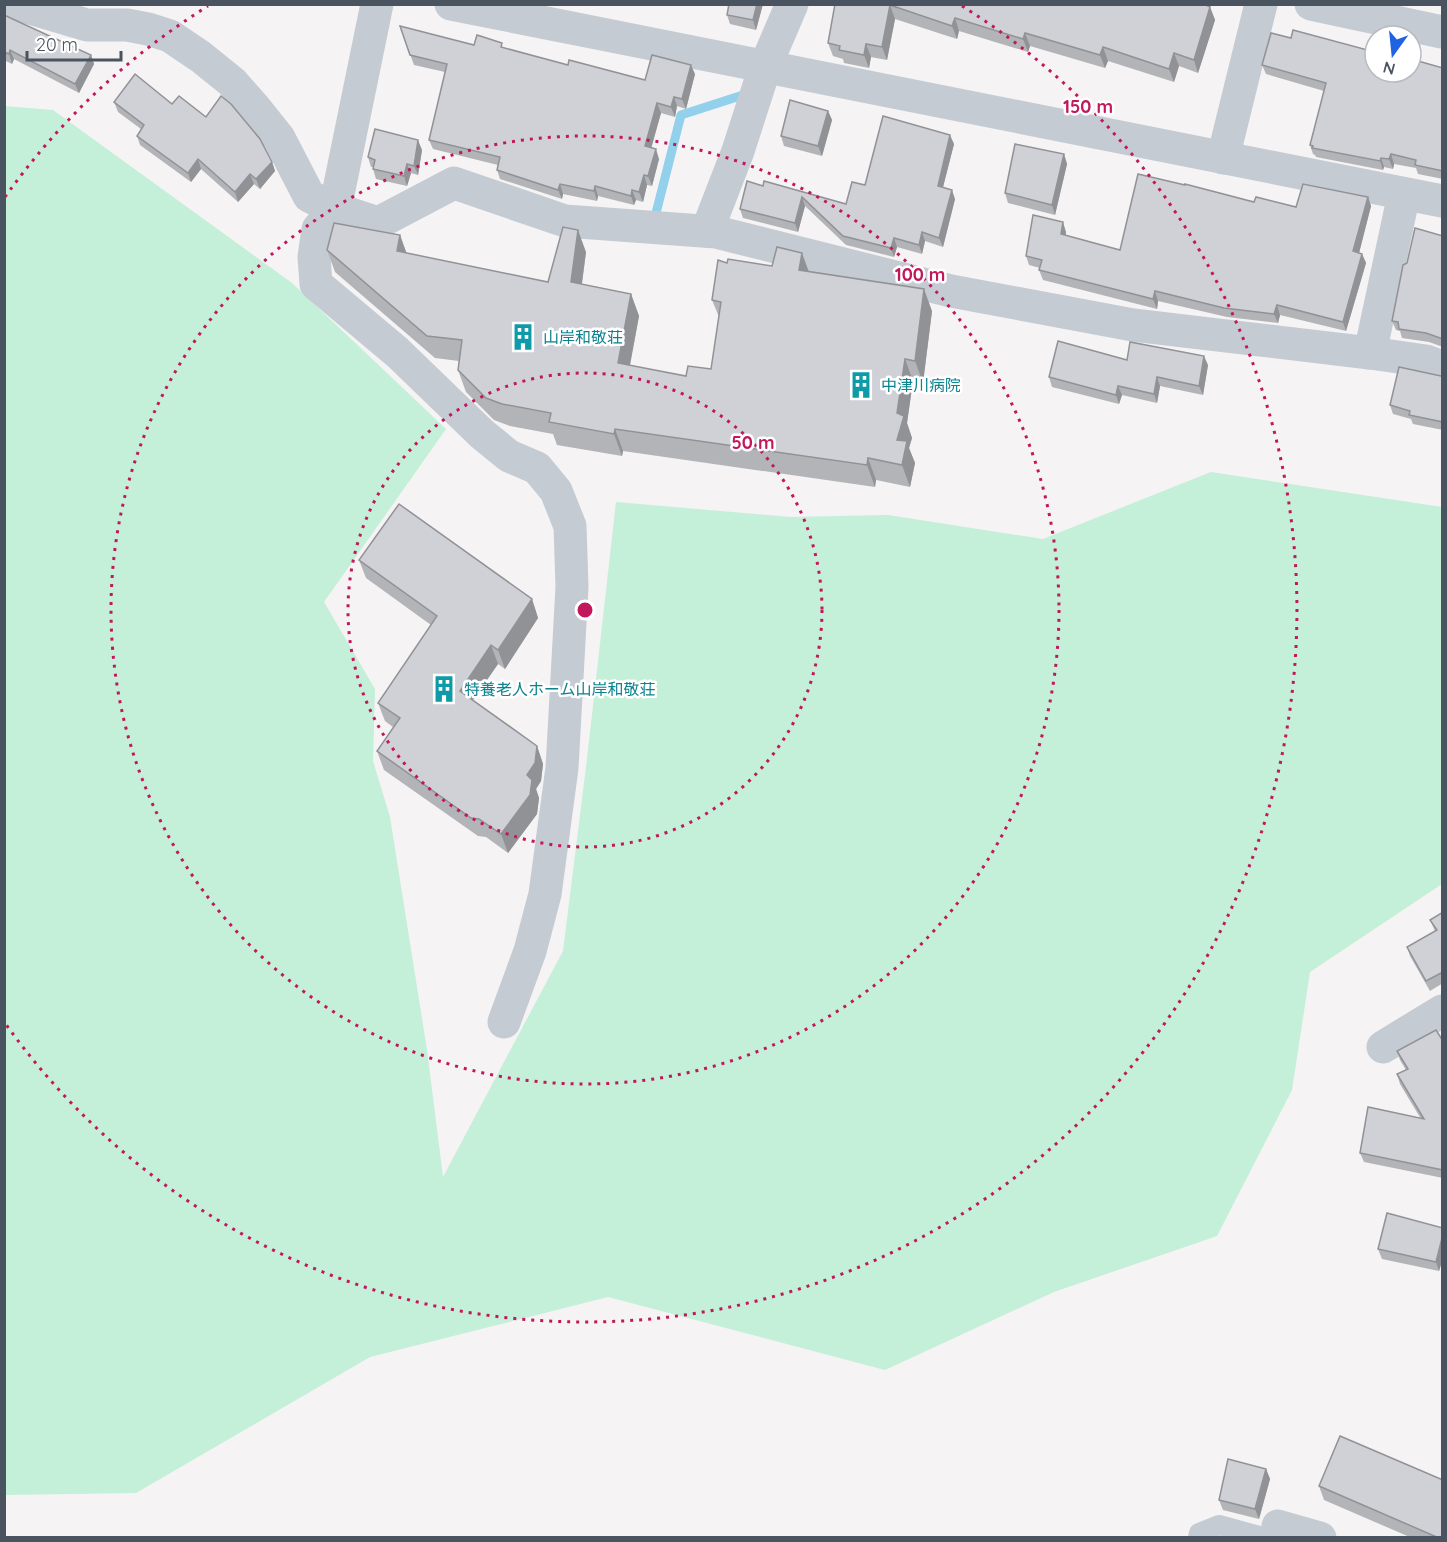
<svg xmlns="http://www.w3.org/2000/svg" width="1447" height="1542" viewBox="0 0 1447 1542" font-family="Quicksand,'Noto Sans JP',sans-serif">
<rect width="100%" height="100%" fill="#f5f3f3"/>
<!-- green -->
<path fill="#c4efd9" d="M4,106L53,110L292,283L446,429L324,602L375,689L373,761L390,817L427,1050L443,1177L563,951L587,759L616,502L790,517L888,515L1043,539L1211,472L1442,507V884L1310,972L1292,1090L1217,1236L1054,1292L885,1370L608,1297L370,1357L136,1493L5,1495Z"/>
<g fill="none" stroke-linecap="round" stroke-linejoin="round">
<!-- stream -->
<path stroke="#92d0eb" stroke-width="9" d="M656,213L681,115L743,95"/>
<!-- service -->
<path stroke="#c4cbd3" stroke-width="20" d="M1198,1538L1199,1533L1219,1525L1263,1537L1278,1526"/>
<!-- minor -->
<g stroke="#c4cbd3" stroke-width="33">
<path d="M16,4L87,25H127L148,29L170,36L201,57L232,82L255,108L279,138L309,196L335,209L378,223L454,183L565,221L716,232L951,291L1133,325L1370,353L1426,361L1442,367"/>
<path d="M377,4L335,209L318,229L314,257L316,284L397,352L482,434L509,456L537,468L556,491L570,526L572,587L562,768L545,894L530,951L504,1022"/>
<path d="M451,4L1442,201"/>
<path d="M1311,4L1442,32"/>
<path d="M1223,158L1261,4"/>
<path d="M707,231L738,151L765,67L792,4"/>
<path d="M1370,353L1404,194"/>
<path d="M1383,1047L1442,1011"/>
<path d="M1278,1526L1320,1538"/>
</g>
</g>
<!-- wall -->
<g fill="#b2b4b8">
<path d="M763,4L756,30L730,24L727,15Z"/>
<path d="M835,4L1210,7L1215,20L1198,73L1179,66L1174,82L1108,61L1105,68L1030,46L1028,52L959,31L957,39L895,19L887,60L871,57L869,68L844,63L843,59L833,56L828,43Z"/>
<path d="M4,15L91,55L94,64L79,93L14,59L12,64L4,60Z"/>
<path d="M400,26L474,45L504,48L568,65L645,80L695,74L686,109L677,106L675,117L661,113L651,148L659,159L652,186L647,185L643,202L636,200L634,205L598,196L597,201L563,194L562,199L500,179L497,170L498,165L433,149L429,140L445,72L414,65Z"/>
<path d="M1262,65L1375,72L1443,68V179L1418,174L1416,168L1394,164L1393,169L1384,167L1383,170L1316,157L1315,155L1313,154L1310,145L1324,91L1266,74Z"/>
<path d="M114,102L172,104L206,117L272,162L275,171L260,189L254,184L238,202L201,169L191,182L140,145L137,136L141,129L118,112Z"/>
<path d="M828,111L832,120L822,156L784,146L781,136Z"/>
<path d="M954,144L943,187L955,199L943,247L925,241L922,254L897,247L894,257L846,245L805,206L798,232L743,218L740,209L763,186L846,204L865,185Z"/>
<path d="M422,150L418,175L411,173L407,186L376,179L373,169V167H371L368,157Z"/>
<path d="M1064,154L1067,164L1055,215L1008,203L1005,193Z"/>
<path d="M1368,197L1371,206L1359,253L1362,254L1366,263L1346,331L1280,315L1278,323L1227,317L1158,301L1157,309L1043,280L1039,270L1040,268L1029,265L1026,256L1066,232V235L1120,250L1254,202L1296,207Z"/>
<path d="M400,235L406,253L548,282L586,252L582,284L631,294L639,316L630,366L686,376L711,369L719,317L712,300L727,263L808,272L932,311L923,383L913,381L907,423L912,438L909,448L915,463L910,487L876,480L875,487L623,451L622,456L557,445L553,434L510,426L494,420L466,392L458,370L459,361L435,358L335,272L327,250Z"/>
<path d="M1443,236V347L1429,342L1402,338L1400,331L1396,330L1392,321L1407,263Z"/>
<path d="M1127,360L1208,365L1203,395L1160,386L1157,403L1122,395L1119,404L1052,387L1049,377Z"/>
<path d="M1441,376H1443V430L1413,424L1411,419L1393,414L1390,405Z"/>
<path d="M359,560L532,599L538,618L505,669L498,664L473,700L537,746L543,764L541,781L536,789L539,798L537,814L508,853L486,837L478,836L384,770L377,751L393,727L385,721L378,703L431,625L366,578Z"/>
<path d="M1443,912V983L1430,991L1410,956L1407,947L1435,931L1430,920Z"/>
<path d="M1443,1041V1178L1364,1162L1360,1153L1421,1119L1400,1084L1397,1074L1406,1070L1400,1060L1397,1051Z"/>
<path d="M1443,1228V1258L1439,1271L1382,1259L1378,1249Z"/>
<path d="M1266,1469L1270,1479L1259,1519L1223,1510L1219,1500Z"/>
<path d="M1319,1486L1443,1538H1412L1324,1500Z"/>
</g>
<!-- shaded-wall -->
<g fill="#919296">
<path d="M757,4H763L756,30L753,20Z"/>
<path d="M890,5L895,19L887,60L882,47Z"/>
<path d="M1210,7L1215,20L1198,73L1194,60Z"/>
<path d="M955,18L959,31L957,39L952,26Z"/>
<path d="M1025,33L1030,46L1028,52L1023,39Z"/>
<path d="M866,44L871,57L869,68L864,55Z"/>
<path d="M1103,47L1108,61L1105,68L1100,55Z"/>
<path d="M10,50L14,59L12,64L9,54Z"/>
<path d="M1174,53L1179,66L1174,82L1169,69Z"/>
<path d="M91,55L94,64L79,93L75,84Z"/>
<path d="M691,65L695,74L686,109L682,99Z"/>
<path d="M674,97L677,106L675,117L671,107Z"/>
<path d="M657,103L661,113L649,156L645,146Z"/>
<path d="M828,111L832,120L822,156L818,146Z"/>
<path d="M950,135L954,144L941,195L938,186Z"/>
<path d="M418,140L422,150L418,175L414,166Z"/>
<path d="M656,149L659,159L652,186L648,176Z"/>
<path d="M1064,154L1067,164L1055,215L1052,205Z"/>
<path d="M1391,154L1394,164L1393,169L1389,159Z"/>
<path d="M1381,158L1384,167L1383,170L1380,161Z"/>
<path d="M198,159L201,169L191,182L188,173Z"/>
<path d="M272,162L275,171L260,189L256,179Z"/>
<path d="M407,164L411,173L407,186L404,176Z"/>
<path d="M250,174L254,184L238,202L235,192Z"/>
<path d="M644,175L647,185L643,202L639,192Z"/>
<path d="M560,184L563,194L562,199L558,190Z"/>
<path d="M595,186L598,196L597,201L594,191Z"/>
<path d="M632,190L636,200L634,205L631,196Z"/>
<path d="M952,190L955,199L943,247L939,238Z"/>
<path d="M802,197L805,206L798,232L795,223Z"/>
<path d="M1368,197L1371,206L1357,261L1353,251Z"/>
<path d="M1063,222L1066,232L1064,243L1061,234Z"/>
<path d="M578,230L586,252L579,304L571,282Z"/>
<path d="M922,232L925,241L922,254L919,245Z"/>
<path d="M400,235L408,257L397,251Z"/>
<path d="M894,238L897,247L894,257L891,248Z"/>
<path d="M802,253L810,275L799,270Z"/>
<path d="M1362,254L1366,263L1346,331L1343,322Z"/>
<path d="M924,289L932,311L923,383L915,361Z"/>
<path d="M1155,291L1158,301L1157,309L1153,299Z"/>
<path d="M631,294L639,316L626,385L618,363Z"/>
<path d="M1277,305L1280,315L1278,323L1274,314Z"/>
<path d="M1204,356L1208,365L1203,395L1199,386Z"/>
<path d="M905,359L913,381L907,423L912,438L909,448L915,463L910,487L902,465L897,440V413Z"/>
<path d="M1157,377L1160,386L1157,403L1154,394Z"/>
<path d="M1118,386L1122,395L1119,404L1116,395Z"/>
<path d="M615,429L623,451L622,456L614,434Z"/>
<path d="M868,458L876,480L875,487L867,465Z"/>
<path d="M532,599L538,618L505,669L498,650Z"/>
<path d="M491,645L498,664L466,710L460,691Z"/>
<path d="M537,746L543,764L541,781L536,789L539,798L537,814L508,853L501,834L527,775Z"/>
<path d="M1443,1234V1258L1439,1271L1436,1262Z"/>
<path d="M1266,1469L1270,1479L1259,1519L1255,1509Z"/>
</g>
<!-- building -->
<g fill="#cfd1d6" stroke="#919296" stroke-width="1.5">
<path d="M729,4H757L753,20L727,15Z"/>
<path d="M835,4H1204L1210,7L1194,60L1174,53L1169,69L1103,47L1100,55L1025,33L1023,39L955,18L952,26L890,5L882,47L866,44L864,55L839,50L840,46L828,43Z"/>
<path d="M4,15L91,55L75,84L10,50L9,54L4,52Z"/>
<path d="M400,26L474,45L477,35L502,43L501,47L568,65L569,60L645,80L652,55L691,65L682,99L674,97L671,107L657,103L645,146L656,149L648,176L644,175L639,192L632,190L631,196L595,186L594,191L560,184L558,190L497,170L500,157L429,140L447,64L410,55Z"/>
<path d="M1293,30L1375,52V72H1411V59L1443,68V171L1415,165L1416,160L1391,154L1389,159L1381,158L1380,161L1312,148L1313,146L1310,145L1326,83L1262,65L1271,33L1291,38Z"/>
<path d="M135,74L172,104L179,96L206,117L221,96L231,104L260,139L272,162L256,179L250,174L235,192L198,159L188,173L137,136L144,125L114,102Z"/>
<path d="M790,100L828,111L818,146L781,136Z"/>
<path d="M883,116L950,135L938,186L952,190L939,238L922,232L919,245L894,238L891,248L843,236L802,197L795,223L740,209L747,181L763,186L764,181L846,204L852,182L865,185Z"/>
<path d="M375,129L418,140L414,166L407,164L404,176L373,169L375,160L368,157Z"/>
<path d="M1015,144L1064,154L1052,205L1005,193Z"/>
<path d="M1138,174L1185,185V184L1254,202L1256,197L1296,207L1303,184L1368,197L1353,251L1362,254L1343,322L1277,305L1274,314L1224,308L1155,291L1153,299L1039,270L1042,260L1026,256L1033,215L1063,222L1061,234L1120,250Z"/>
<path d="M334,223L400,235L397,251L548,282L563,227L578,230L571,282L631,294L618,363L686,376L688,366L711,369L721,302L712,300L718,260L727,263L728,259L772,266L777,247L802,253L799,270L924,289L915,361L905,359L897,413L904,416L897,440L907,441L902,465L868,458L867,465L615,429L614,434L549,422L551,413L502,404L486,398L458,370L462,340L427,336L327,250Z"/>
<path d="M1415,228L1443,236V339L1426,333L1399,329L1398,322L1392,321L1403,265L1407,263Z"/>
<path d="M1058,341L1127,360L1130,342L1204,356L1199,386L1157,377L1154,394L1118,386L1116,395L1049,377Z"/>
<path d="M1399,367L1441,376H1443V422L1409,415L1410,411L1390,405Z"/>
<path d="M399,504L532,599L498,650L491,645L460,691L537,746L535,763L527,775L532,780L530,795L501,834L479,819L471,818L377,751L400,718L378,703L437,616L359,560Z"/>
<path d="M1443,912V972L1426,981L1407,947L1437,930L1430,920Z"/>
<path d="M1436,1030L1443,1041V1170L1360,1153L1368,1107L1424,1119L1397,1074L1408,1069L1397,1051Z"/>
<path d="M1387,1213L1443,1228V1234L1436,1262L1378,1249Z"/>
<path d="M1340,1436L1443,1480V1538H1439L1319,1486Z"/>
<path d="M1228,1459L1266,1469L1255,1509L1219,1500Z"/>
</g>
<!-- distance rings -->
<g fill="none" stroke="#c2185b" stroke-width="3" stroke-dasharray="3 6">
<circle cx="585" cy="610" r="237"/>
<circle cx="585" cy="610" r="474"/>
<path d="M5 197A712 712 0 0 1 208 6M962 6A712 712 0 1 1 5 1023"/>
</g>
<!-- icons -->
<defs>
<symbol id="building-bare" viewBox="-9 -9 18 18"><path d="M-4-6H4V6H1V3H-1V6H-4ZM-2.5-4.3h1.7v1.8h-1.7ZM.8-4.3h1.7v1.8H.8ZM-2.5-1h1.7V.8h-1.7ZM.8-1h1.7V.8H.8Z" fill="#0f9aa8" stroke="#fff" stroke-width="2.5" paint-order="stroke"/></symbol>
</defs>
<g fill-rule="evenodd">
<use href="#building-bare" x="504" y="318" width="38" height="38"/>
<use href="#building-bare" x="842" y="366" width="38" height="38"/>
<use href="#building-bare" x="425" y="670" width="38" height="38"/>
</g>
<g text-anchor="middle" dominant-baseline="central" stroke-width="5" stroke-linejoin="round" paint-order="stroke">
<!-- culture labels -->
<g font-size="16" fill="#0d838f" stroke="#fff" text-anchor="start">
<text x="543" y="337">山岸和敬荘</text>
<text x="881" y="385">中津川病院</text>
<text x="464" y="689">特養老人ホーム山岸和敬荘</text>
</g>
</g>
<circle cx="585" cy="610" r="9" fill="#c2185b" stroke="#fff" stroke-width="3"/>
<g font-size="18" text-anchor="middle" font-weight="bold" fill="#c2185b" stroke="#fff" stroke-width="5" stroke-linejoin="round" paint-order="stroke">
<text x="1088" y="113">150 m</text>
<text x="920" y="281">100 m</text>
<text x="753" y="449">50 m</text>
</g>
<!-- border -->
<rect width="1447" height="1542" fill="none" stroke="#4a5460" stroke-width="12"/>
<!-- north arrow -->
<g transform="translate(1393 54) rotate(195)"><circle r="28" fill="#ffffff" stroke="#b7bbbf" stroke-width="1.5"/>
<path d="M0-4.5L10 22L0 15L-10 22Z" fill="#2063e1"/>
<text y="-9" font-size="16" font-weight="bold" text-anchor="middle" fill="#4a5460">N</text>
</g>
<!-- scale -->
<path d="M27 51v9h94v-9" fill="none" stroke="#4a5460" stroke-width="3"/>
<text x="36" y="51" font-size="18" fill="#4a5460" stroke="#ffffff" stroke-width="4.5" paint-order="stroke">20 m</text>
</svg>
